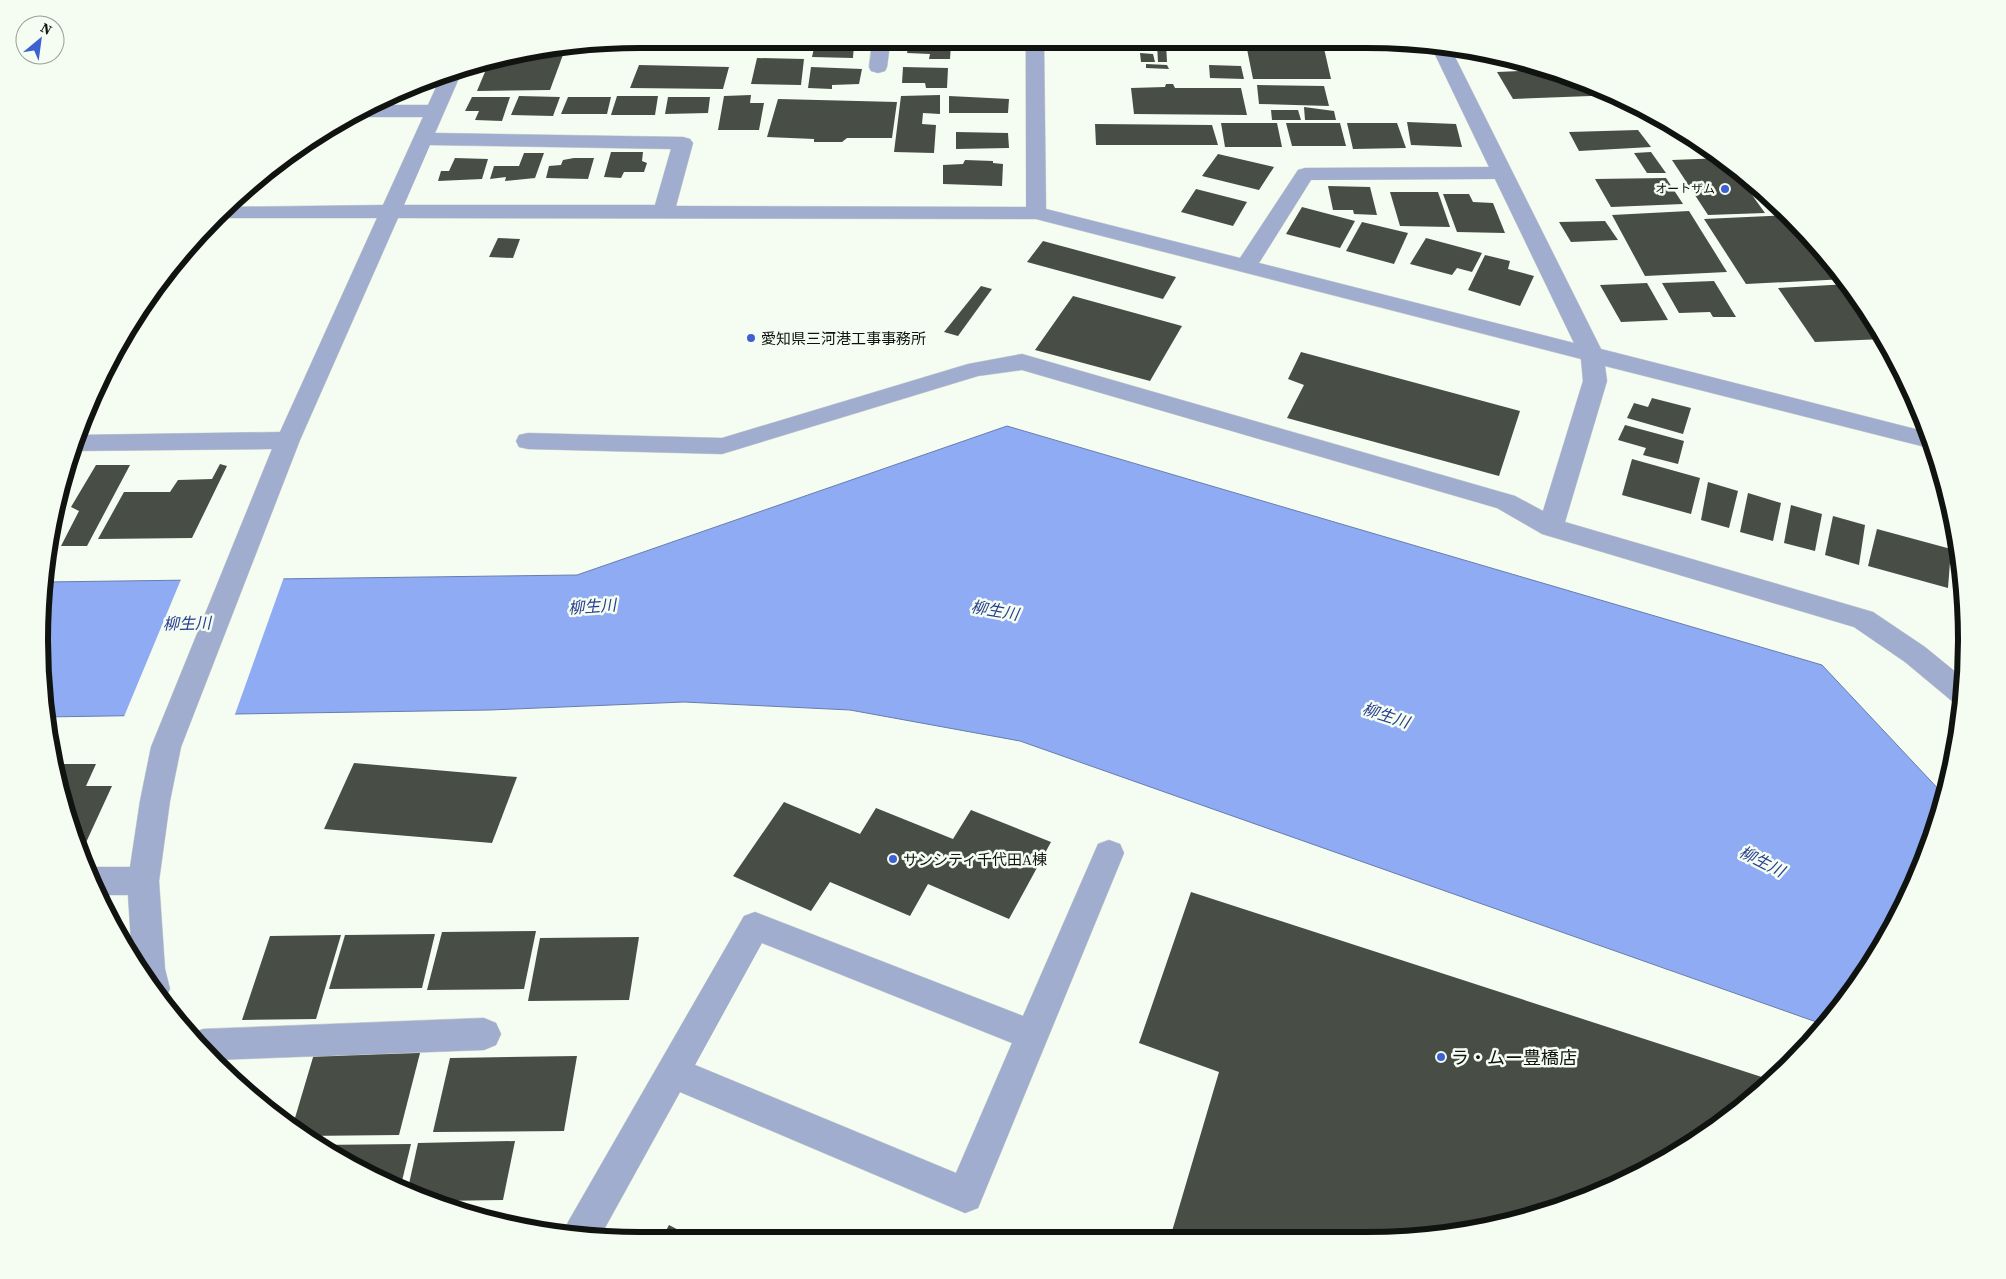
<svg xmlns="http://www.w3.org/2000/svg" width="2006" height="1279" viewBox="0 0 2006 1279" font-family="'Source Serif 4','Noto Sans JP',serif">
<rect width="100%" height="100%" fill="#f5fcf1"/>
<!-- water -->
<path fill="#8eabf3" stroke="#687daf" d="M1007,426L1822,665L1944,795L1935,832L1887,940L1825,1025L1020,741L850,710L684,702L490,710L44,717L40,601L44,582L577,575Z"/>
<!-- pier -->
<path fill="#f5fcf1" d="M182,577H284L234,717L123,719Z"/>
<!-- building -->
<g fill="#484d45">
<path d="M561,44H567L550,90L477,91L490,60Z"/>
<path d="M650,44H689L688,50L648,49Z"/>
<path d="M815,44H854L853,58L812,57Z"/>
<path d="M909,44H951L950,59H929L930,54L907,53Z"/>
<path d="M1157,44H1166L1167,62H1158Z"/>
<path d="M1246,44H1323L1331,79H1253Z"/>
<path d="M1140,53L1153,54L1155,62H1141Z"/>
<path d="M757,58L804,59L801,85L751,84Z"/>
<path d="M1146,64L1167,65L1169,69L1146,68Z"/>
<path d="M639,65L729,67L723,89L630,88Z"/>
<path d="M1209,65L1241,66L1244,79L1210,78Z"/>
<path d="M811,67L862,69L859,84L832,85V89L808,88Z"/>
<path d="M903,67L948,68L947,88H926L925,83H902Z"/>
<path d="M1541,70L1597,85L1617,95L1513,99L1497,72Z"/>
<path d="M1166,84H1173L1175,88H1241L1247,115L1134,114L1131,88L1165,87Z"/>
<path d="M1257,85L1324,86L1329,106L1259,104Z"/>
<path d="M751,95L750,103H764L759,130H718L724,96Z"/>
<path d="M940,95V114L923,113L922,124L936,125L934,153L894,152L901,96Z"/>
<path d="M519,96L560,97L553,116L511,115Z"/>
<path d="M617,96H658L655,115H611Z"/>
<path d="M949,96L1009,99L1008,113H949Z"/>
<path d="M472,97H510L502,121L475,120L479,111H465Z"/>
<path d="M568,97H611L607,114H561Z"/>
<path d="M668,97H710L708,113L665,114Z"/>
<path d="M778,99L897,102L892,138H847L842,142H814V139L767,137Z"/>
<path d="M1304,107L1334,111L1336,120H1305Z"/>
<path d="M1271,110H1298L1301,120H1272Z"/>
<path d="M1407,122L1456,124L1462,147L1411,145Z"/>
<path d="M1221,123H1277L1282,147H1225Z"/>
<path d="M1286,123H1340L1346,146H1292Z"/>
<path d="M1347,123H1397L1406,148L1353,149Z"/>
<path d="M1095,124L1212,125L1218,145H1096Z"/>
<path d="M1638,130L1651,147L1579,151L1569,132Z"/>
<path d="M956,132L1008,133L1009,148L956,149Z"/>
<path d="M611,152H643L642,161L647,163L644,172H624L621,178L604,177Z"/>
<path d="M1651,152L1666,173H1647L1634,153Z"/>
<path d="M524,153H544L535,178L505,181L506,177L490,179L494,166H519Z"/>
<path d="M1218,154L1274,167L1259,190L1202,176Z"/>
<path d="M455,158L488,159L482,179L438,181L441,171H449Z"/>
<path d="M574,158H594L588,179L546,178L549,166L561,165L563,160Z"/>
<path d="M1724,158L1726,159L1765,213L1708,215L1672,160Z"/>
<path d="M965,160L993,161V163L1003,164L1002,186L943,184V165L963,164Z"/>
<path d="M1666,178L1683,204L1611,207L1595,179Z"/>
<path d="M1328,186L1370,187L1377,215L1354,214L1353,210H1333Z"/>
<path d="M1196,189L1247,202L1233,226L1181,212Z"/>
<path d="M1390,192H1438L1450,227L1400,226Z"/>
<path d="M1443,194H1469L1473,202L1493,203L1505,233L1457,232Z"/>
<path d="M1302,207L1355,221L1340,248L1286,234Z"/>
<path d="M1689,211L1727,272L1645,276L1612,215Z"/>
<path d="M1788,215L1843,274L1846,279L1746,284L1704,219Z"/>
<path d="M1605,221L1618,240L1571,242L1559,222Z"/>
<path d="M1362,222L1408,233L1394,264L1346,251Z"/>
<path d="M498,238L520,239L513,258L489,257Z"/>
<path d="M1426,238L1482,253L1472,272L1457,268L1452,275L1410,264Z"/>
<path d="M1043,241L1176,277L1163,299L1027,262Z"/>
<path d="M1485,255L1510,261L1508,269L1534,276L1520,306L1468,290Z"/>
<path d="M1714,281L1736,317H1713L1710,312L1679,313L1662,283Z"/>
<path d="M1647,283L1668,320L1621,322L1600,285Z"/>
<path d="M1849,284L1883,339L1815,342L1778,288Z"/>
<path d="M981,286L992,289L958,336L944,332Z"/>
<path d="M1073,296L1182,326L1150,381L1035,350Z"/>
<path d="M1301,352L1520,411L1499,476L1287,418L1304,385L1288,379Z"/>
<path d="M1652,398L1691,408L1683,434L1627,418L1634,403L1648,407Z"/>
<path d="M1625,425L1684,441L1678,464L1643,455L1646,448L1618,440Z"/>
<path d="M1632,459L1700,478L1691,514L1622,495Z"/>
<path d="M220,464L227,466L192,538L98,539L124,492H170L178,480L212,479Z"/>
<path d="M96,465H130L87,546H61L79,511L71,507Z"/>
<path d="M67,467H73L63,487Z"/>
<path d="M1708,482L1738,491L1729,528L1701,520Z"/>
<path d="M1748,493L1781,503L1773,541L1740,532Z"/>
<path d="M1791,505L1822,514L1815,551L1784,543Z"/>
<path d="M1833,516L1865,525L1859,565L1825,555Z"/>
<path d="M1877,529L1951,549L1948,588L1868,566Z"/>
<path d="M354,763L517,777L492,843L324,829Z"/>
<path d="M53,764H96L86,786H112L83,849H78L59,795Z"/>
<path d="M784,802L860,834L876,808L953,839L971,810L1051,842L1009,919L928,884L910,916L830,882L811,911L733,876Z"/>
<path d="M1191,892L1771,1080L1732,1116L1632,1178L1522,1220L1406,1239L1170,1238L1219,1072L1139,1043Z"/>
<path d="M536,931L524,989L427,990L442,932Z"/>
<path d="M435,934L422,988L329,989L345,935Z"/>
<path d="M341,935L316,1019L242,1020L270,936Z"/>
<path d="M639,937L629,1000L528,1001L540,938Z"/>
<path d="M420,1053L399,1135L302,1136L292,1128L314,1054Z"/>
<path d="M577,1056L564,1131L433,1132L450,1058Z"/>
<path d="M515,1141L503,1200L435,1201L407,1193L418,1143Z"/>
<path d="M411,1144L400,1189L317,1145Z"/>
<path d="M669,1225L690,1236H663Z"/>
</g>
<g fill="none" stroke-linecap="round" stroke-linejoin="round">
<defs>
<g id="minor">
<path d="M872,44H890L887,67L885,71L878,73L871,71L869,67Z"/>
<path d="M1026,44H1044L1046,209L1240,258L1298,170L1305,168L1489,167L1430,44L1449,45L1601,349L1927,432L1933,449L1605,366L1607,381L1565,522L1873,612L1925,647L1963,678V705L1953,702L1905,662L1854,627L1542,534L1497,508L1022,370L978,376L722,454L528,449L519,447L516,441L519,435L528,433L722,438L968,364L1022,354L1515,496L1543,511L1583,381L1581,359L1036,219L398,218L300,440L181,747L170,801L159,881L165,969L170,989L164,1000L140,973L132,958L128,895H98L85,870L91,867H130L140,801L151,747L272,449L72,451H70L76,435L280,432L377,218H215L226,207L383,205L423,117H365L358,114L376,105H428L443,72L462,67L463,69L435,133L683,137L690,139L693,143L676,206L1026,207ZM430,145L671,149L655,205H404ZM1495,179L1574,343L1259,263L1311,180Z"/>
<path d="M1109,840L1120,844L1124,853L978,1208L965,1213L680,1092L601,1235H563L568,1222L744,916L755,912L1023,1016L1098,844ZM762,943L1012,1043L956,1173L695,1065Z"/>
<path d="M484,1018L496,1023L501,1034L496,1045L484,1050L216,1060L193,1033L203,1029Z"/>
</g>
</defs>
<!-- minor casing -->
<use href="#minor" stroke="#d1d7cd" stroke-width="1"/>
<!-- minor -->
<use href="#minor" fill="#a0adce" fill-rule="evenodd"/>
</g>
<!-- markers -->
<g fill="#3d60d2" stroke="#f5fcf1" stroke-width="2">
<circle cx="1725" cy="189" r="5"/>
<circle cx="751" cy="338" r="5"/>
<circle cx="893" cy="859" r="5"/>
<circle cx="1441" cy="1057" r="5"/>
</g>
<g text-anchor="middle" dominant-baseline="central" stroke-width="5" stroke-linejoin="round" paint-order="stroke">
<!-- far-poi labels -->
<g font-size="12" fill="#111310" stroke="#f5fcf1" text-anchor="end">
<text x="1715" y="189">オートザム</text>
</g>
<!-- poi labels -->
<g font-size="15" fill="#111310" stroke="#f5fcf1" text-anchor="start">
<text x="761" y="338">愛知県三河港工事事務所</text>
<text x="903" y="859">サンシティ千代田A棟</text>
</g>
<!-- water labels -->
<g font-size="16" font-style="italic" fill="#253d90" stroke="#f5fcf1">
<text transform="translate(592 606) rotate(-4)">柳生川</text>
<text transform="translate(995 610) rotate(10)">柳生川</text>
<text transform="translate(187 623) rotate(-1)">柳生川</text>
<text transform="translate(1386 715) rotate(18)">柳生川</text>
<text transform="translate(1762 861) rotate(27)">柳生川</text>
</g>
<!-- near-poi labels -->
<g font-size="18" fill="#111310" stroke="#f5fcf1" text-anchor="start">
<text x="1451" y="1057">ラ・ムー豊橋店</text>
</g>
</g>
<!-- crop -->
<path d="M0 0H2006V1279H0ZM640 48H1366A592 592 0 0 1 1958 640V640A592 592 0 0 1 1366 1232H640A592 592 0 0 1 48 640V640A592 592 0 0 1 640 48Z" fill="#f5fcf1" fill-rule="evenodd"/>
<path fill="none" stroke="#111310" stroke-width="6" d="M640 48H1366A592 592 0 0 1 1958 640V640A592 592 0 0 1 1366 1232H640A592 592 0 0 1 48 640V640A592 592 0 0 1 640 48Z"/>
<!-- north arrow -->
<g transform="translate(40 40) rotate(29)"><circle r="24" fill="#f5fcf1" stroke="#9a9f97"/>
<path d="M0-4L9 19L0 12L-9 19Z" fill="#3d60d2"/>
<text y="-8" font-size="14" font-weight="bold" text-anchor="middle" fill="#111310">N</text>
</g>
</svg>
